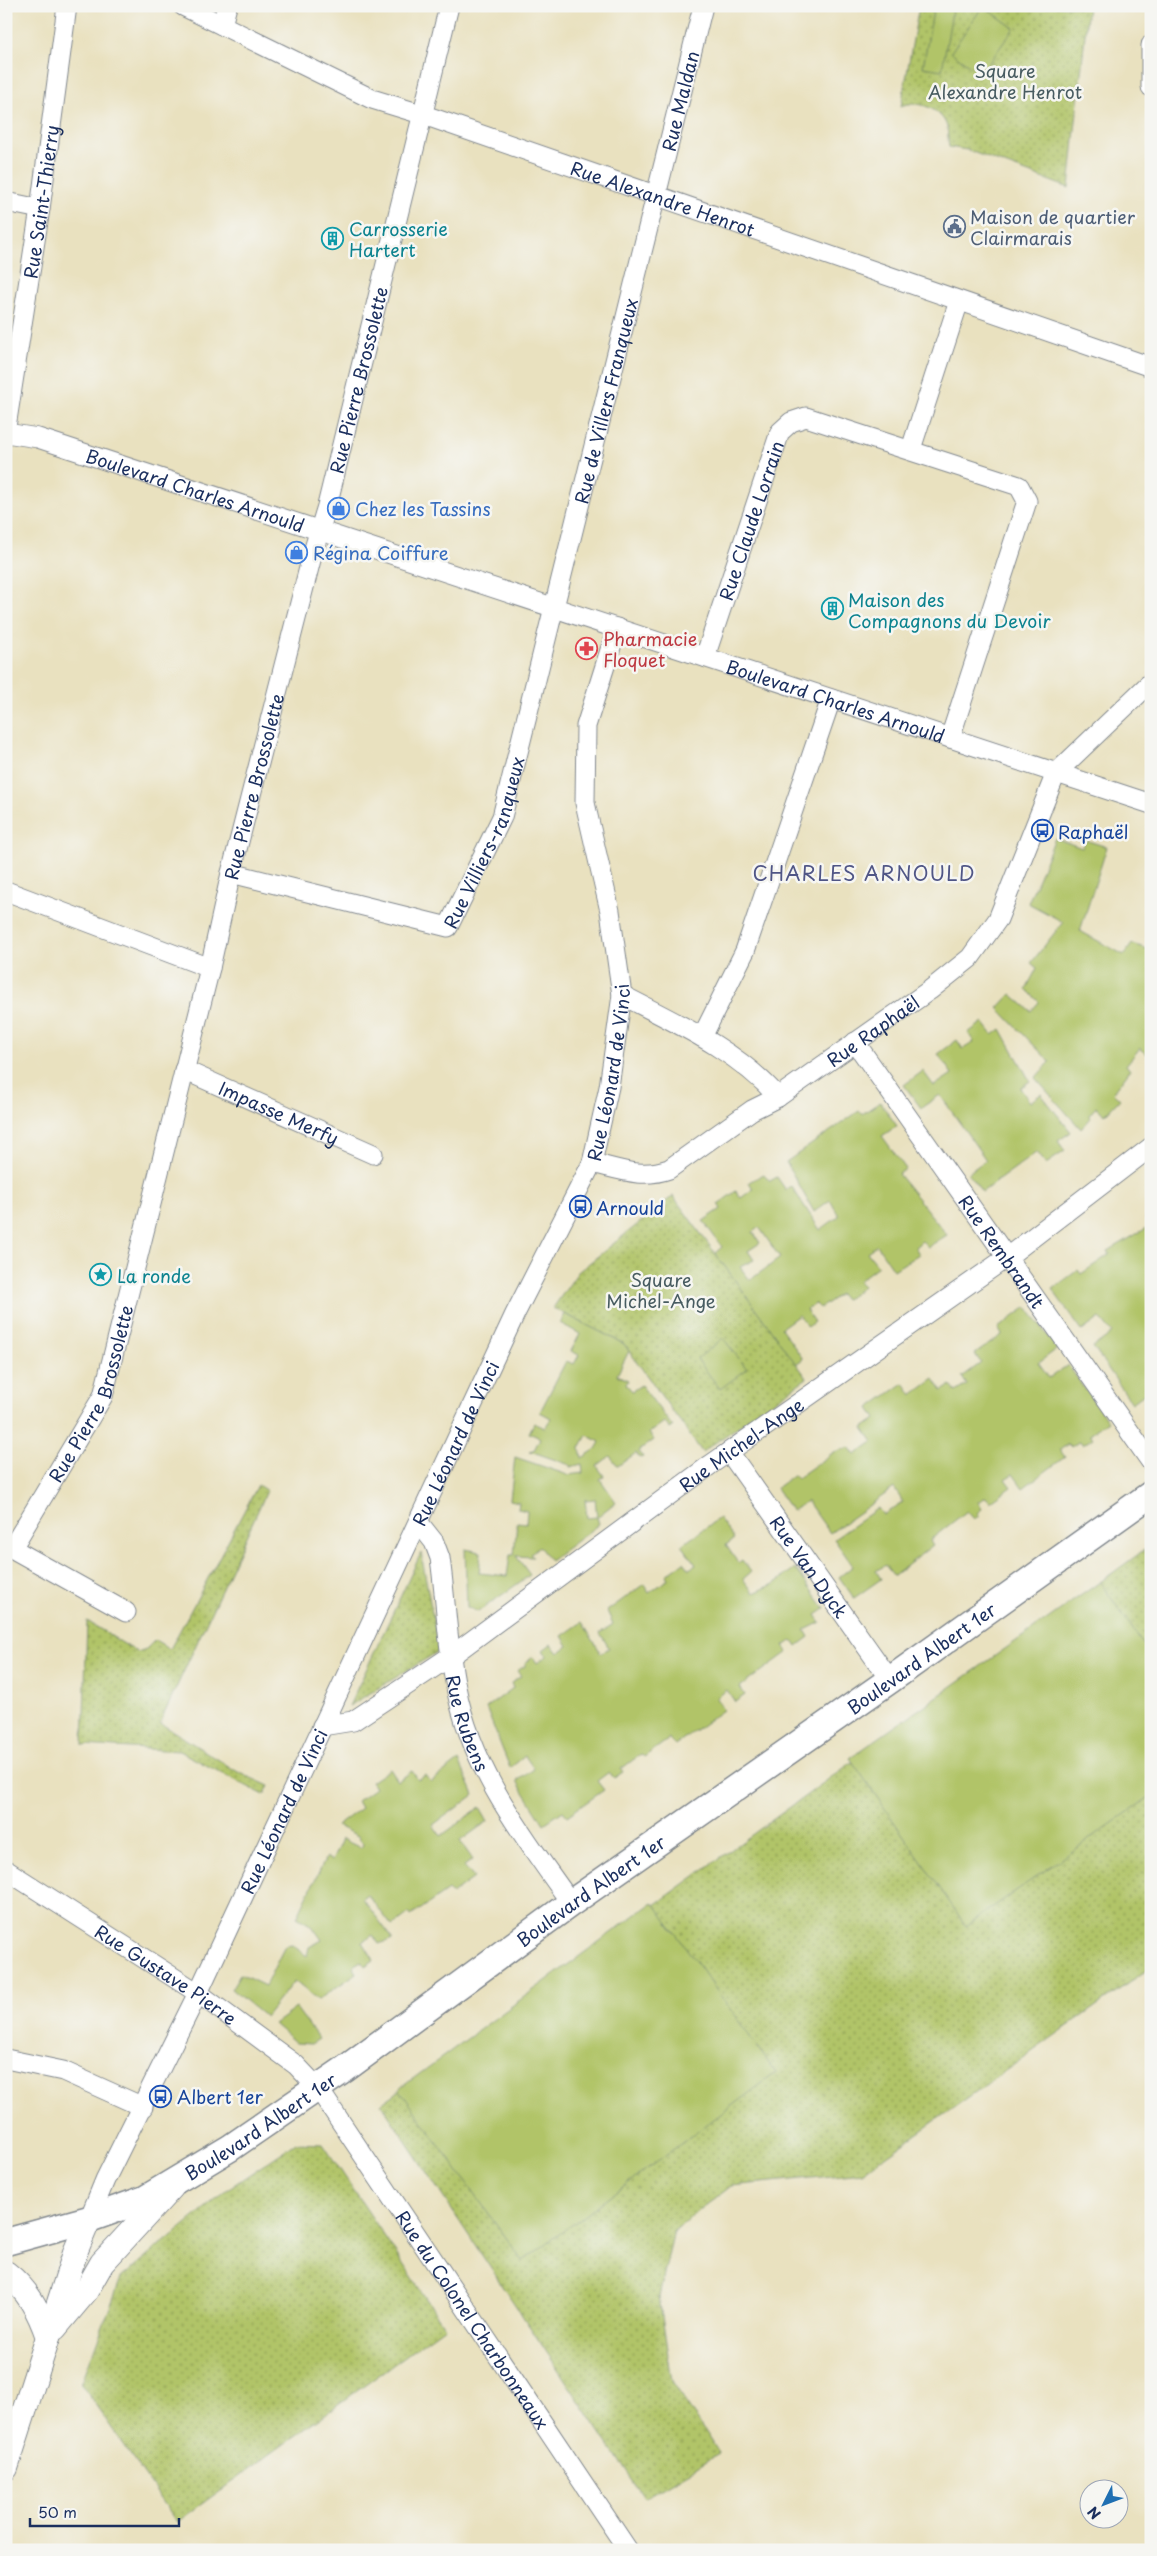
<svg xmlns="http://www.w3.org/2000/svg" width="1157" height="2556" viewBox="0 0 1157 2556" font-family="'Playpen Sans',sans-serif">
<defs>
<pattern id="grass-dots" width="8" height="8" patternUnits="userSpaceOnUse" patternTransform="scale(1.25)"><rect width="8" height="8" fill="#b1c467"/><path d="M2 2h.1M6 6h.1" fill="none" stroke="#8fa058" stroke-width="1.8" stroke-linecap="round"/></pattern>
</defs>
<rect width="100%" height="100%" fill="#f6f6f2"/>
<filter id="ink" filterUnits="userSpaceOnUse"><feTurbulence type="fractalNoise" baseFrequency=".02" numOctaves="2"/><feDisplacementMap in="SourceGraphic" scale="10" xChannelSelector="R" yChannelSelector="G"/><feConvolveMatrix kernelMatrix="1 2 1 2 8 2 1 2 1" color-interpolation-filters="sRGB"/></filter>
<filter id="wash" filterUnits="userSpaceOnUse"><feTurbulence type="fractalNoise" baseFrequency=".0096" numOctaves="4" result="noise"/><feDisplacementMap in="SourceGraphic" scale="20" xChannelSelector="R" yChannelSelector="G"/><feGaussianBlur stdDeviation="1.12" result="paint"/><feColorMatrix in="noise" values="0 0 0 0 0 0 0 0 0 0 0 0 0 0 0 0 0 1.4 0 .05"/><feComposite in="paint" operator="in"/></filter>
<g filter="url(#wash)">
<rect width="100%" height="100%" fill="#e9e1bf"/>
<!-- grass -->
<g fill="url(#grass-dots)" stroke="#667a62">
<path d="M919,6H1088L1069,188L967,150L949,147C948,141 948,133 947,127C942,109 917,99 901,106Z"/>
<path d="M673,1196L807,1378L702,1452L624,1344L553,1308L578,1272Z"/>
<path d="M258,1485L267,1491L160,1723L238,1772L269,1786L264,1795L179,1751L83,1745L87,1621L137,1652L146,1649L155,1640L170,1649Z"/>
<path d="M1151,1545V1967L862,2173L731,2186L674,2230L659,2297L672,2381L719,2454L644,2498L381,2104Z"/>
<path d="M421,1553L439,1651L349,1706Z"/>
<path d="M296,2143L323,2144L445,2327L177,2522L81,2384L121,2278L229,2188Z"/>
</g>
<!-- garden -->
<g fill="#b1c467" stroke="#667a62" fill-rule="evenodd">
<path d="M934,6H953L942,70L923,67Z"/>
<path d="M983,6L1014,28L981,74L951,52Z"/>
<path d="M1055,838L1082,848L1085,840L1107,847L1080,931L1124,955L1132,944L1151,950V1057L1140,1048L1126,1065L1130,1070L1113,1092L1120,1099L1105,1115L1096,1107L1089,1115L1091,1118L1081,1129L1035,1078L1050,1062L998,1008L1011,994L1031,1011L1039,1002L1026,989L1037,968L1031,963L1063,922L1028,903Z"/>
<path d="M983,1022L993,1035L1001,1029L1030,1081L1020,1088L1030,1102L1041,1094L1071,1132L1058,1141L1065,1151L1046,1164L1037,1152L982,1192L968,1173L986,1160L940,1095L921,1108L904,1085L923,1071L934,1086L952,1074L938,1054L957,1040L963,1049L974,1042L968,1033Z"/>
<path d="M880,1102L897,1126L882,1136L906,1169L898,1174L947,1235L928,1247L922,1241L915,1247L919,1254L894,1270L877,1245L867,1252L878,1266L858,1281L863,1287L845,1300L840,1294L820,1308L815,1303L806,1310L814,1322L808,1327L799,1315L781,1328L803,1359L796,1364L715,1253L722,1247L703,1221L721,1209L718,1204L736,1191L741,1198L753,1189L749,1182L764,1174L770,1181L777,1177L786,1190L792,1187L820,1230L839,1216L830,1200L814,1212L786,1162L859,1111L862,1114ZM759,1227L780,1258L750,1280L740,1267L754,1260L748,1251L760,1243L753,1232Z"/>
<path d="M1151,1213V1389L1132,1403L1093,1347L1112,1333L1100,1318L1082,1331L1052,1289L1078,1270L1081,1274L1110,1254L1108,1251L1145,1229L1150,1225L1145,1218Z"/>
<path d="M1027,1307L1057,1349L1038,1363L1049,1378L1068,1365L1108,1421L1090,1434L1093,1438L1083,1445L1080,1441L1071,1447L1068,1444L1060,1450L1065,1457L1023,1488L1013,1474L1005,1479L1011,1487L990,1502L986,1497L978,1502L982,1509L977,1513L979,1516L974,1519L967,1511L930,1540L933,1545L894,1576L885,1565L876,1571L881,1579L854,1598L839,1577L853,1566L834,1539L878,1508L883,1515L903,1502L894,1488L830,1533L807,1501L792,1511L776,1488L794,1475L797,1478L834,1452L849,1447L855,1455L873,1442L863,1428L876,1419L869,1408L904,1383L912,1395L934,1379L942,1391L951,1385L956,1392L967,1385L962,1377L981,1363L975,1354L1002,1335L998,1328Z"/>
<path d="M565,1314L624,1344L629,1351L617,1375L628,1380L626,1384L632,1391L641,1385L673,1427L670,1429L664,1422L649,1433L654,1440L639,1451L643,1457L640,1458L636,1453L618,1466L610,1456L597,1466L604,1476L600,1479L616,1502L597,1517L599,1524L550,1561L539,1546L530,1554L533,1557L516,1556L530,1575L478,1612L467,1607L465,1549L481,1552L479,1573L507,1576L510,1555H514L517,1522L526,1523L527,1511L518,1509L519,1502L510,1500L515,1457L568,1475L583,1473L582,1464L570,1467V1465L530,1451L534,1450L540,1438L529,1433L534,1423L545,1428L551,1418L540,1412L566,1361L574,1364L579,1355L571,1351L580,1334L560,1323ZM587,1435L600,1442L596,1449L582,1458L580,1448ZM595,1499L597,1517L587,1518L585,1500Z"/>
<path d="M723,1338L747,1369L720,1389L697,1359Z"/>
<path d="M719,1518L734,1539L726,1545L738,1563L742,1560L751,1572L743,1579L754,1593L774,1584L795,1568L825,1609L816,1615L821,1622L805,1630L809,1637L797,1646L793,1640L784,1646L788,1652L740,1687L745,1695L735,1702L727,1690L716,1698L723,1710L675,1745L669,1739L644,1757L641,1754L621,1769L623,1772L614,1778L609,1772L597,1781L604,1790L567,1816L563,1811L544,1824L517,1781L534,1769L525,1756L510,1768L486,1708L513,1688L511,1683L521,1676L517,1671L525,1666V1663L533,1657L537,1663L547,1656L543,1650L551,1644L558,1653L568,1646L562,1636L582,1622L601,1653L609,1648L600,1633L613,1624L607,1611L644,1584L649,1593L668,1579L666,1575L684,1562L689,1569L696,1565L682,1545Z"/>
<path d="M1100,1582L1151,1655V1796L966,1926L850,1758Z"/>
<path d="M459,1761L474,1795L433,1825L441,1836L480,1807L488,1821L460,1841L473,1860L464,1866L474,1878L452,1894L448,1890L411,1916L409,1913L392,1926L367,1894L362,1898L393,1939L379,1944L373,1935L363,1942L374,1960L365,1966L361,1961L353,1966L357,1973L318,2000L294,1981L265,2017L231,1989L240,1974L265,1986L285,1946L292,1945L307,1956L309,1947L322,1940L312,1926L297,1917L326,1857L332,1861L342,1839L361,1848L363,1844L358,1836L337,1826L361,1808L357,1801L375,1788L371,1782L390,1769L398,1781L412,1771L418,1780L426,1775L431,1782Z"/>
<path d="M653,1902L776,2073L523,2261L399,2089Z"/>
<path d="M296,2008L319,2039L311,2044L296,2043L274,2024Z"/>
</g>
</g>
<g filter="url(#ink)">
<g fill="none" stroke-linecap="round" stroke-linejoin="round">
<defs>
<g id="minor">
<path id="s1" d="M183,6L372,99L421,114L1151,367"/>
<path d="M222,25L227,6"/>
<path d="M1151,45V87"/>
<path d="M6,202L40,209"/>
<path id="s2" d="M6,427L40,209L67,6"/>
<path id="s3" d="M6,433L38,438L1151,804"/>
<path d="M911,449L959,301"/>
<path id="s4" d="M705,657L780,432L791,422L806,417L1019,486L1027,501L950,738"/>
<path id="s5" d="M231,873L448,927L502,817L703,6"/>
<path d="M6,891L210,968"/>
<path d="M622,995C676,1023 737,1050 778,1097"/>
<path d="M702,1037L745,951L831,699"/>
<path id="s6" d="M855,1042L1151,1462"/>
<path id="s7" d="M184,1070L373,1154"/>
<path id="s8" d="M592,1163C619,1169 641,1179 669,1169L752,1110L778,1097L930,990L970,958L998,919L1056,773L1151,682"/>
<path id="s9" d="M729,1452L890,1680"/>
<path id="s10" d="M419,1523L434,1542L440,1558C446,1601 447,1644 456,1687C472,1771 523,1835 571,1903"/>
<path d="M6,1545L126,1612"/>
<path id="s11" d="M12,1548L103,1396L210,968L231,873L313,552L327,506L449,6"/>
<path id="s12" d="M322,1726L353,1721L451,1656L710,1465L1006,1258L1151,1147"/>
<path id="s13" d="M6,1870L198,1993L296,2065L318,2088L628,2550"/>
<path d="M6,2059L63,2071L143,2107"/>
<path id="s14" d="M89,2219L105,2180L198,1993L515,1314L592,1163L609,1087L622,995L610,911L585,803L586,726L617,628"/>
</g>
<g id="tertiary">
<path d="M6,2273C28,2290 39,2311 48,2337"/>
<path d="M55,2328L86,2291L102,2263L172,2187"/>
<path d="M6,2468L76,2250L89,2219"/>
</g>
<g id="secondary">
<path id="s15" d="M6,2242L89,2219L145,2199L230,2148L345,2069L571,1903L890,1680L1151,1494"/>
</g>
</defs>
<!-- minor casing -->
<use href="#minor" stroke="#82888e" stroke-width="21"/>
<!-- tertiary casing -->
<use href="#tertiary" stroke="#82888e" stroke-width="26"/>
<!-- secondary casing -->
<use href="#secondary" stroke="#82888e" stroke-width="29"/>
<!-- minor -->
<use href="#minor" stroke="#fff" stroke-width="19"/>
<!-- tertiary -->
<use href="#tertiary" stroke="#fff" stroke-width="24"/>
<!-- secondary -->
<use href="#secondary" stroke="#fff" stroke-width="26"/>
</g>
</g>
<!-- icons -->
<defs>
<symbol id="civic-ring" viewBox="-11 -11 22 22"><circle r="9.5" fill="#f6f6f2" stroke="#5c6f8a" stroke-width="1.5"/><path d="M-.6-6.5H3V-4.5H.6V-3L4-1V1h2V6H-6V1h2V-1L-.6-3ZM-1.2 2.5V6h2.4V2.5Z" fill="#5c6f8a"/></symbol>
<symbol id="building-ring" viewBox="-11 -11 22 22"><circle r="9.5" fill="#f6f6f2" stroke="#0f9aa8" stroke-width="1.5"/><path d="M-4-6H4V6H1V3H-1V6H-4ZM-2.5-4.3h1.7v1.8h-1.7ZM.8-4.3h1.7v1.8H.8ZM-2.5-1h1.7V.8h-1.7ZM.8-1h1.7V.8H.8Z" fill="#0f9aa8"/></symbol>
<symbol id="shop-ring" viewBox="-11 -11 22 22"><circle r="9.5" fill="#f6f6f2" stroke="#3f7fe0" stroke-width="1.5"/><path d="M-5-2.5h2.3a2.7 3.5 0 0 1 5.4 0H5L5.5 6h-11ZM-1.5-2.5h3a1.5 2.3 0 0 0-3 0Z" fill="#3f7fe0"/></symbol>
<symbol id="pharmacy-ring" viewBox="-11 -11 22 22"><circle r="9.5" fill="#f6f6f2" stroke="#e0444e" stroke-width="1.5"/><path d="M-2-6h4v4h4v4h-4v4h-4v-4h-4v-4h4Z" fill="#e0444e"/></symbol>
<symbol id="bus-ring" viewBox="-11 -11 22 22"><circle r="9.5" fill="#f6f6f2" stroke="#1a4fb4" stroke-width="1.5"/><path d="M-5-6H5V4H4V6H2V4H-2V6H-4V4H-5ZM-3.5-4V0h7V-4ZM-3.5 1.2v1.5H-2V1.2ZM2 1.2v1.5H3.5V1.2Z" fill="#1a4fb4"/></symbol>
<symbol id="sight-ring" viewBox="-11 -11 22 22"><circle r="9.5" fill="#f6f6f2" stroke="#0f9aa8" stroke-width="1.5"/><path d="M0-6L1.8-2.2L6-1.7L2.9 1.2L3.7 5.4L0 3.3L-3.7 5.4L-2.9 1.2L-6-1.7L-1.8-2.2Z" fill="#0f9aa8"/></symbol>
</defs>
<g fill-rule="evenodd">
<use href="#civic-ring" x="942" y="214" width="25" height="25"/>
<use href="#building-ring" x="320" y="226" width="25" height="25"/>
<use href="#shop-ring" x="326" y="496" width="25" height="25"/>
<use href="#shop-ring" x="284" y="540" width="25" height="25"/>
<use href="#building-ring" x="820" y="596" width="25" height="25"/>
<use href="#pharmacy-ring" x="574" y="636" width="25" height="25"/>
<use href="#bus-ring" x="1030" y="818" width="25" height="25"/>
<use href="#bus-ring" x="568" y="1194" width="25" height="25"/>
<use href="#sight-ring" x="88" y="1262" width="25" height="25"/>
<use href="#bus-ring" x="148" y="2084" width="25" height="25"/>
</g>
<g text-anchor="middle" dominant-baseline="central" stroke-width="5" stroke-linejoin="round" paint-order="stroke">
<!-- park labels -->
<g font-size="18" fill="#485c61" stroke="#f6f6f2">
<text x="1005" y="70">Square<tspan x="1005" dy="21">Alexandre Henrot</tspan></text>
<text x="661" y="1279">Square<tspan x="661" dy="21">Michel-Ange</tspan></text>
</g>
<!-- street labels -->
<g font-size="18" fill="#1b2f5e" stroke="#f6f6f2">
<text stroke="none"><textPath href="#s5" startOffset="1084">Rue Maldan</textPath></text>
<text stroke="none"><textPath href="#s1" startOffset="518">Rue Alexandre Henrot</textPath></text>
<text stroke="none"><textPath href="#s2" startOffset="228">Rue Saint-Thierry</textPath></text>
<text stroke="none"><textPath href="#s11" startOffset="1225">Rue Pierre Brossolette</textPath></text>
<text stroke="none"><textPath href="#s5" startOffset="775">Rue de Villers Franqueux</textPath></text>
<text stroke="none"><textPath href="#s3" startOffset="198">Boulevard Charles Arnould</textPath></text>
<text stroke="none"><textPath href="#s4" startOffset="144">Rue Claude Lorrain</textPath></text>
<text stroke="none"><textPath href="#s3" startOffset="872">Boulevard Charles Arnould</textPath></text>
<text stroke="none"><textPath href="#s11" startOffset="805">Rue Pierre Brossolette</textPath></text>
<text stroke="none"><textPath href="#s5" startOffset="316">Rue Villiers-ranqueux</textPath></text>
<text stroke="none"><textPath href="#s8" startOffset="325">Rue Raphaël</textPath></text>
<text stroke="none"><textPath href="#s14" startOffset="1262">Rue Léonard de Vinci</textPath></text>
<text stroke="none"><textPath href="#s7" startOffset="104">Impasse Merfy</textPath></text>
<text stroke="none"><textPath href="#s6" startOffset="256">Rue Rembrandt</textPath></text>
<text stroke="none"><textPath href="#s11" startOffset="175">Rue Pierre Brossolette</textPath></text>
<text stroke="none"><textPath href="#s14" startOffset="858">Rue Léonard de Vinci</textPath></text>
<text stroke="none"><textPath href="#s12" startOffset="508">Rue Michel-Ange</textPath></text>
<text stroke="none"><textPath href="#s9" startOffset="140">Rue Van Dyck</textPath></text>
<text stroke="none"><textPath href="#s15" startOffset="1092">Boulevard Albert 1er</textPath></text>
<text stroke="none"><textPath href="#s10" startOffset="209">Rue Rubens</textPath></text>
<text stroke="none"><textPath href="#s14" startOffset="452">Rue Léonard de Vinci</textPath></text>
<text stroke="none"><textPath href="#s15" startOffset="688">Boulevard Albert 1er</textPath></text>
<text stroke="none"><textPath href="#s13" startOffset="191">Rue Gustave Pierre</textPath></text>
<text stroke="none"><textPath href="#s15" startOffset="282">Boulevard Albert 1er</textPath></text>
<text stroke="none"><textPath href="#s13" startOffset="660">Rue du Colonel Charbonneaux</textPath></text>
</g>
<!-- service labels -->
<g font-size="18" fill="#4e5e75" stroke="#f6f6f2" text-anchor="start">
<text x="970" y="216">Maison de quartier<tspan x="970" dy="21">Clairmarais</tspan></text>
</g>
<!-- culture labels -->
<g font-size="18" fill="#0d838f" stroke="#f6f6f2" text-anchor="start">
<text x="349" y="228">Carrosserie<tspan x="349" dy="21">Hartert</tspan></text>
<text x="848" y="599">Maison des<tspan x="848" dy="21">Compagnons du Devoir</tspan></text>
<text x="117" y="1275">La ronde</text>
</g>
<!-- shop labels -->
<g font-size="18" fill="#366cbe" stroke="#f6f6f2" text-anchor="start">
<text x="355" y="508">Chez les Tassins</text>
<text x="313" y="552">Régina Coiffure</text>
</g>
<!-- health labels -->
<g font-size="18" fill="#be3a42" stroke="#f6f6f2" text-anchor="start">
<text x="603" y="638">Pharmacie<tspan x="603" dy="21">Floquet</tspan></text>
</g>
<!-- transit labels -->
<g font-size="18" fill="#164399" stroke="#f6f6f2" text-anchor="start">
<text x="1058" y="831">Raphaël</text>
<text x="596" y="1207">Arnould</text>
<text x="177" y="2096">Albert 1er</text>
</g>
<!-- quarter labels -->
<g font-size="20" letter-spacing="1" fill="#505686" stroke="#f6f6f2">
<text x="864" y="873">CHARLES ARNOULD</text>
</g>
</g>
<!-- margin -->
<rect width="1157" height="2556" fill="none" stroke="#f6f6f2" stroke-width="25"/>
<!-- north arrow -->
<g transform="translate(1104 2504) rotate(228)"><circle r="24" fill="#f6f6f2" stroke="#9ea6b7"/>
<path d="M0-4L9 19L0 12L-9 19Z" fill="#1f6fb2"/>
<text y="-8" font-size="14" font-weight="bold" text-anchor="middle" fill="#1b2f5e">N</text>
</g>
<!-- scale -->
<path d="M30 2518v8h149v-8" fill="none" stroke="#1b2f5e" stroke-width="2.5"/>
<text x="38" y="2518" font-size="15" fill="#1b2f5e" stroke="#f6f6f2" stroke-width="4" paint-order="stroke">50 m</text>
</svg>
